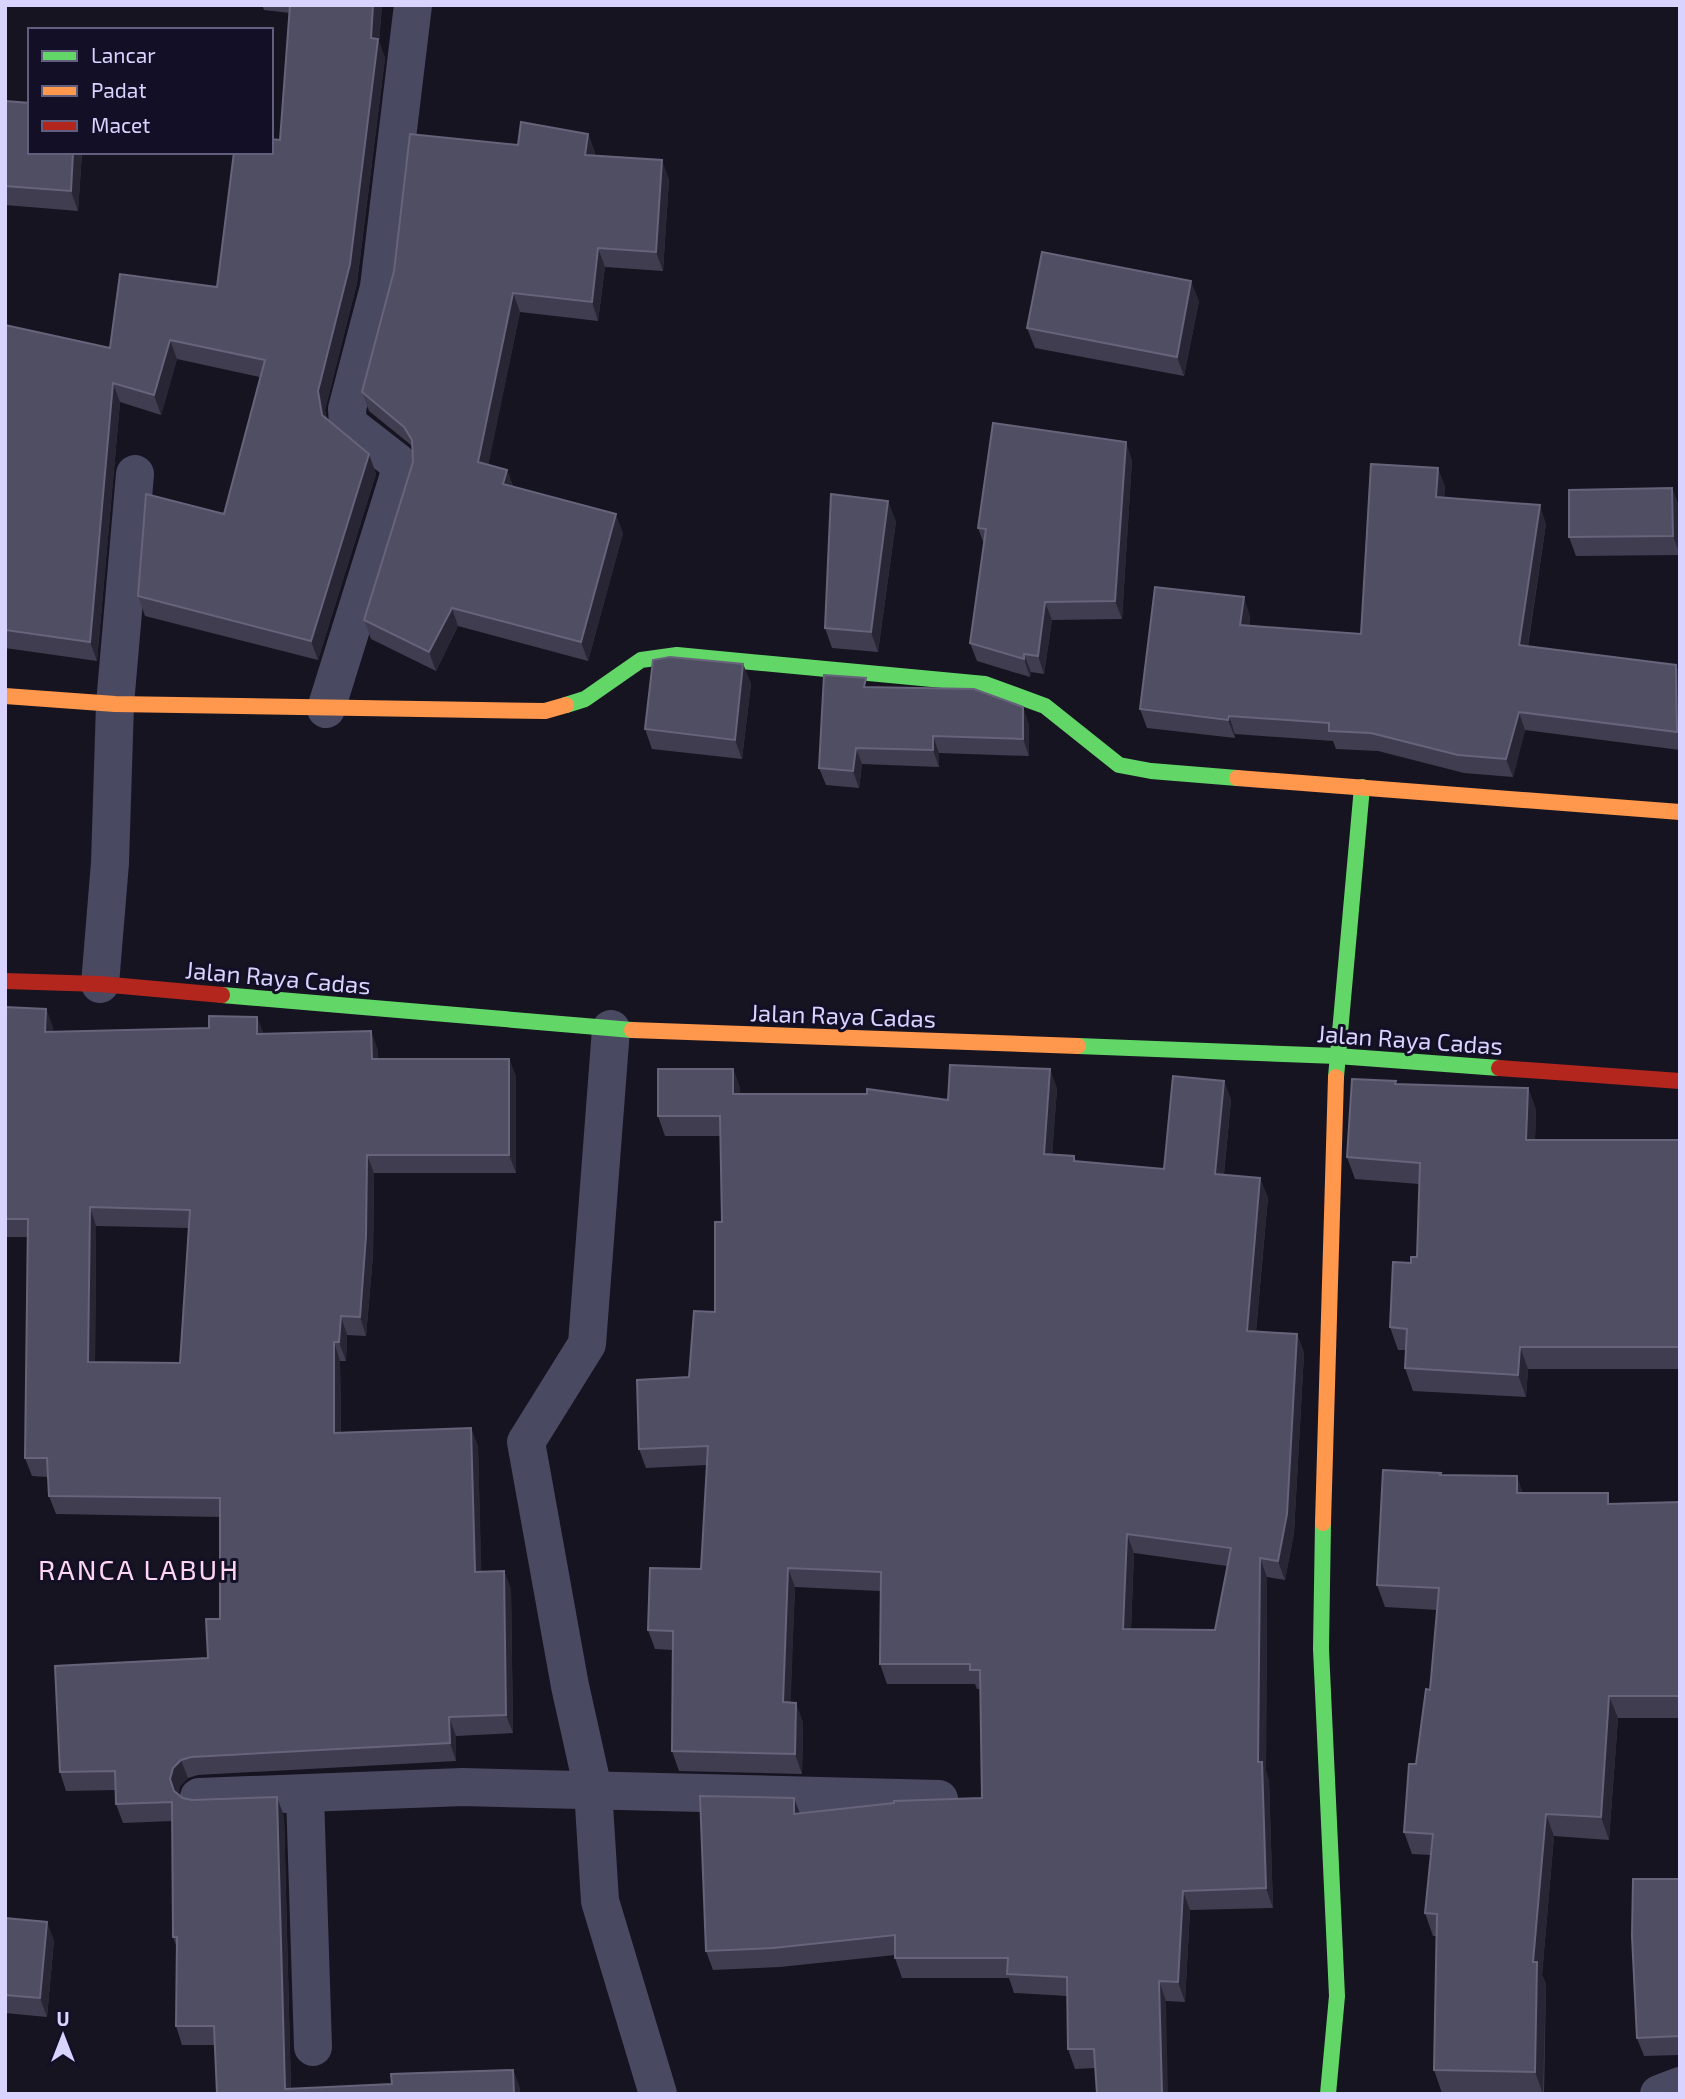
<svg xmlns="http://www.w3.org/2000/svg" width="1685" height="2099" viewBox="0 0 1685 2099" font-family="'Exo 2',sans-serif">
<rect width="100%" height="100%" fill="#161421"/>
<g fill="none" stroke-linecap="round" stroke-linejoin="round">
<!-- street -->
<g stroke="#4a4962" stroke-width="38">
<path d="M326,709L399,475L397,462L348,424L347,409L379,287L413,5"/>
<path d="M100,984L110,863L115,704L135,474"/>
<path d="M611,1029L587,1344L526,1442L570,1686L593,1789L600,1901L658,2094"/>
<path d="M305,1795L313,2047"/>
<path d="M199,1797L463,1787L939,1799"/>
<path d="M1659,2094L1680,2086"/>
</g>
<!-- fast -->
<g stroke="#63d668" stroke-width="16">
<path d="M566,705L585,699L641,660L677,655L985,684L1045,706L1119,765L1151,771L1237,778"/>
<path d="M222,995L632,1030"/>
<path d="M1078,1046L1337,1056L1499,1068"/>
<path d="M1336,1077L1362,787"/>
<path d="M1323,1523L1321,1649L1337,1996L1328,2094"/>
</g>
<!-- slow -->
<g stroke="#ff974d" stroke-width="16">
<path d="M5,696L115,704L545,711L566,705"/>
<path d="M1237,778L1680,812"/>
<path d="M632,1030L1078,1046"/>
<path d="M1323,1523L1336,1077"/>
</g>
<!-- jam -->
<g stroke="#b3261e" stroke-width="16">
<path d="M5,981L100,984L222,995"/>
<path d="M1499,1068L1680,1081"/>
</g>
</g>
<!-- wall -->
<g fill="#403d50" fill-rule="evenodd">
<path d="M262,5H382L379,42L385,58L357,283L325,410L327,419L369,454L376,474L318,660L145,616L138,596L224,514L260,377L177,359L161,415L120,402L97,661L5,648V325L110,348L217,287L280,140L290,13L264,10Z"/>
<path d="M5,101L30,152H82L78,211L5,205Z"/>
<path d="M588,134L595,153V156L669,179L663,271L605,267L598,321L520,312L488,465L507,470L513,486L623,533L588,661L458,626L436,671L371,639L364,620L413,462L412,447L411,445L369,411L362,392L394,271L518,145Z"/>
<path d="M1199,301L1184,376L1035,348L1027,328Z"/>
<path d="M1132,460L1122,619L1052,620L1044,674L1031,672L1030,677L977,661L970,643L984,544L978,528Z"/>
<path d="M1445,486L1444,498L1546,524L1528,646L1676,665L1680,676V750L1525,730L1513,777L1464,773L1378,751L1336,749L1333,741L1235,734V738L1147,728L1140,709L1250,616L1249,626L1361,634Z"/>
<path d="M1672,488L1679,507L1680,555L1576,556L1569,537Z"/>
<path d="M896,521L878,652L832,648L825,628Z"/>
<path d="M743,664L751,684L742,759L652,749L645,729Z"/>
<path d="M869,687L1029,724V756L939,753V767L862,764L859,788L826,785L819,768Z"/>
<path d="M5,1007L46,1009L53,1028V1032L209,1028L257,1017L263,1033L378,1050V1059H509L516,1077V1173H374L373,1255L366,1336L347,1335L346,1361H340L341,1432L471,1428L478,1447L481,1572L504,1571L511,1590L513,1733L456,1736V1761L198,1775L188,1778L180,1786L178,1794L183,1798L284,1816L291,2089L392,2084L513,2070L520,2089L217,2094L215,2045H182L176,2026L177,1948L173,1937L172,1821L123,1823L116,1804V1790L66,1791L60,1772L208,1658L220,1619V1517L56,1514L49,1496L48,1477L32,1476L25,1458L28,1237H5ZM96,1226L189,1228L180,1363L95,1362Z"/>
<path d="M733,1069L740,1088V1094L948,1100L1057,1088L1052,1155L1074,1156L1076,1161L1164,1169L1224,1081L1231,1100L1224,1174L1268,1197L1256,1332L1297,1334L1304,1353L1294,1533L1285,1580L1267,1577L1266,1771L1269,1781L1273,1908L1190,1910L1185,2002L1166,2001L1095,2068L1075,2069L1068,2049L1067,1996L1014,1993L1009,1978H902L895,1958V1955L780,1967L713,1970L706,1951L794,1798L800,1813L982,1798L980,1689H977L975,1684H887L880,1664V1591L795,1587L790,1703L803,1722L802,1774L679,1771L672,1751L673,1650L655,1649L648,1630L701,1569L707,1465L646,1468L639,1449L689,1377L715,1312L722,1222L720,1136H665L658,1116ZM1134,1553L1227,1566L1215,1630L1131,1629Z"/>
<path d="M1397,1084L1528,1088L1536,1110L1535,1140H1680V1369H1528L1526,1397L1413,1391L1405,1368L1406,1350H1398L1390,1327L1411,1263L1417,1257L1419,1184L1355,1179L1347,1157Z"/>
<path d="M1441,1475L1523,1493L1612,1504L1680,1502V1718H1618L1609,1840L1554,1836L1542,1975L1546,1984L1544,2094L1442,2093L1434,2070L1436,1936H1433L1425,1913L1431,1855L1412,1854L1404,1832L1430,1690L1438,1610L1385,1607L1377,1585Z"/>
<path d="M1680,1879V2055L1644,2056L1637,2038Z"/>
<path d="M5,1918L54,1940L47,2017L5,2013Z"/>
</g>
<!-- shaded-wall -->
<g fill="#282635">
<path d="M373,5H382L379,42L385,58L357,283L325,410L329,435L322,415L318,391L371,38Z"/>
<path d="M588,134L595,153L592,174L585,155Z"/>
<path d="M73,152H82L78,211L71,191Z"/>
<path d="M662,160L669,179L663,271L656,252Z"/>
<path d="M598,248L605,267L598,321L592,302Z"/>
<path d="M1191,281L1199,301L1184,376L1177,357Z"/>
<path d="M513,293L520,312L485,481L478,462Z"/>
<path d="M170,340L177,359L161,415L154,395Z"/>
<path d="M113,383L120,402L97,661L90,642Z"/>
<path d="M1126,442L1132,460L1122,619L1115,601Z"/>
<path d="M369,454L376,474L318,660L311,641Z"/>
<path d="M1438,468L1445,486L1443,516L1436,497Z"/>
<path d="M507,470L514,489L503,484Z"/>
<path d="M1672,488L1679,507L1680,555L1673,536Z"/>
<path d="M888,501L896,521L878,652L871,632Z"/>
<path d="M1540,505L1546,524L1525,663L1519,645Z"/>
<path d="M616,514L623,533L588,661L581,642Z"/>
<path d="M1244,597L1250,616L1247,643L1240,625Z"/>
<path d="M1045,602L1052,620L1044,674L1038,656Z"/>
<path d="M452,608L458,626L436,671L429,652Z"/>
<path d="M1024,654L1031,672L1030,677L1024,659Z"/>
<path d="M743,664L751,684L742,759L735,740Z"/>
<path d="M1676,665L1680,676V740L1677,732Z"/>
<path d="M1023,707L1029,724V756L1023,739Z"/>
<path d="M1519,712L1525,730L1513,777L1506,759Z"/>
<path d="M1229,716L1235,734V738L1228,720Z"/>
<path d="M933,736L939,753V767L933,750Z"/>
<path d="M856,748L862,764L859,788L853,771Z"/>
<path d="M46,1009L53,1028L52,1051L45,1032Z"/>
<path d="M257,1017L264,1035L257,1034Z"/>
<path d="M371,1031L378,1050L379,1077L372,1059Z"/>
<path d="M509,1059L516,1077V1173L509,1155Z"/>
<path d="M733,1069L740,1088V1113L733,1094Z"/>
<path d="M1050,1069L1057,1088L1051,1173L1044,1154Z"/>
<path d="M1224,1081L1231,1100L1222,1193L1215,1174Z"/>
<path d="M1528,1088L1536,1110L1534,1163L1526,1140Z"/>
<path d="M367,1155L374,1173L373,1255L366,1336L360,1317Z"/>
<path d="M1260,1178L1268,1197L1254,1351L1247,1331Z"/>
<path d="M90,1207L96,1226L95,1381L88,1362Z"/>
<path d="M341,1316L347,1335L346,1361L339,1342Z"/>
<path d="M1297,1334L1304,1353L1294,1533L1285,1580L1278,1561Z"/>
<path d="M334,1342L340,1361L341,1451L334,1433Z"/>
<path d="M1520,1347L1528,1369L1526,1397L1518,1375Z"/>
<path d="M471,1428L478,1447L482,1590L475,1572Z"/>
<path d="M1517,1476L1525,1499L1517,1493Z"/>
<path d="M1127,1534L1134,1553L1130,1648L1123,1629Z"/>
<path d="M1260,1558L1267,1577L1266,1771L1269,1781L1273,1908L1266,1888L1258,1762Z"/>
<path d="M788,1568L795,1587L790,1722L783,1702Z"/>
<path d="M504,1571L511,1590L513,1733L506,1715Z"/>
<path d="M1609,1696L1618,1718L1609,1840L1601,1817Z"/>
<path d="M796,1703L803,1722L802,1774L795,1754Z"/>
<path d="M449,1717L456,1736V1761L450,1743Z"/>
<path d="M181,1760L188,1778L180,1786L177,1797L170,1779L173,1768Z"/>
<path d="M277,1797L284,1816L291,2094L285,2089Z"/>
<path d="M794,1798L801,1817L794,1814Z"/>
<path d="M1546,1814L1554,1836L1542,1975L1546,1984L1543,2094L1535,2072L1533,1962Z"/>
<path d="M1183,1891L1190,1910L1185,2002L1178,1982Z"/>
<path d="M47,1922L54,1940L47,2017L40,1998Z"/>
<path d="M1159,1981L1166,2001L1168,2094H1162Z"/>
<path d="M513,2070L520,2089V2094H514Z"/>
</g>
<!-- building -->
<g fill="#504e63" stroke="#66637b" stroke-width="2" fill-rule="evenodd">
<path d="M290,5H373L371,38L378,39L350,264L318,391L322,415L369,454L311,641L138,596L146,494L224,514L265,360L170,340L154,395L113,383L90,642L5,630V325L110,348L120,274L217,287L234,152H271V139L280,140Z"/>
<path d="M5,101L30,103V152H73L71,191L5,186Z"/>
<path d="M521,122L588,134L585,155L662,160L656,252L598,248L592,302L513,293L478,462L507,470L503,484L616,514L581,642L452,608L429,652L364,620L413,462L412,440L404,427L362,392L394,271L410,134L518,145Z"/>
<path d="M1042,252L1191,281L1177,357L1027,328Z"/>
<path d="M993,423L1126,442L1115,601L1045,602L1038,656L1024,654V659L970,643L986,529L978,528Z"/>
<path d="M1371,464L1438,468L1436,497L1540,505L1519,645L1676,665L1677,732L1519,712L1506,759L1458,755L1371,733L1329,731V723L1229,716L1228,720L1140,709L1155,587L1244,597L1240,625L1361,634Z"/>
<path d="M1672,488L1673,536L1569,537V490Z"/>
<path d="M831,494L888,501L871,632L825,628Z"/>
<path d="M670,657L743,664L735,740L645,729L653,660Z"/>
<path d="M824,675L866,678L864,687L974,689L1023,707V739L933,736V750L856,748L853,771L819,768Z"/>
<path d="M5,1007L46,1009L45,1032L209,1028V1016L257,1017V1034L371,1031L372,1059H509V1155H367L366,1236L360,1317L341,1316L339,1342H334V1433L471,1428L475,1572L504,1571L506,1715L449,1717L450,1743L191,1757L181,1760L173,1768L170,1779L174,1791L183,1798L192,1800L277,1797L285,2089L392,2084L391,2074L513,2070L514,2094H217L214,2026H176L177,1937H173L172,1802L116,1804L115,1771L60,1772L55,1666L208,1658L206,1619H220V1498L49,1496L47,1458H25L28,1219H5ZM90,1207L190,1210L180,1363L88,1362Z"/>
<path d="M950,1065L1050,1069L1044,1154L1074,1156V1161L1164,1169L1173,1076L1224,1081L1215,1174L1260,1178L1247,1331L1297,1334L1287,1514L1278,1561L1260,1558L1258,1762H1262L1266,1888L1183,1891L1178,1982L1159,1981L1162,2094H1097L1094,2049H1068L1067,1977L1007,1974L1008,1958H895V1935L773,1948L706,1951L700,1796L794,1798V1814L894,1803V1801L982,1798L980,1670H970V1664H880L881,1572L788,1568L783,1702L796,1703L795,1754L672,1751L673,1631L648,1630L650,1568L701,1569L708,1446L639,1449L637,1380L689,1377L694,1311L715,1312V1222H722L720,1116H658V1069H733V1094H867V1089L948,1100ZM1127,1534L1231,1548L1215,1630L1123,1629Z"/>
<path d="M1352,1079L1396,1081L1395,1084L1528,1088L1526,1140H1680V1347H1520L1518,1375L1405,1368L1407,1329L1390,1327L1393,1262L1411,1263V1257H1417L1420,1163L1347,1157Z"/>
<path d="M1383,1470L1441,1473L1440,1475L1517,1476V1493H1608V1504L1680,1502V1696H1609L1601,1817L1546,1814L1533,1962H1537L1535,2072L1434,2070L1437,1914L1425,1913L1433,1834L1404,1832L1409,1764H1416L1426,1689L1430,1690L1439,1588L1377,1585Z"/>
<path d="M1633,1879H1680V2036L1637,2038L1632,1936Z"/>
<path d="M5,1918L47,1922L40,1998L5,1995Z"/>
</g>
<g text-anchor="middle" dominant-baseline="central" stroke-width="6" stroke-linejoin="round" paint-order="stroke">
<!-- street labels -->
<g font-size="24" fill="#d9d4ff" stroke="#130f26">
<text transform="translate(278 977) rotate(5)">Jalan Raya Cadas</text>
<text transform="translate(843 1015) rotate(2)">Jalan Raya Cadas</text>
<text transform="translate(1410 1039) rotate(4)">Jalan Raya Cadas</text>
</g>
<!-- quarter labels -->
<g font-size="28" letter-spacing="2" fill="#ffd6f0" stroke="#130f26">
<text x="139" y="1569">RANCA LABUH</text>
</g>
</g>
<!-- border -->
<rect width="1685" height="2099" fill="none" stroke="#d9d4ff" stroke-width="14"/>
<!-- legend -->
<rect x="28" y="28" width="245" height="126" fill="#130f26" stroke="#625e7d" stroke-width="2"/>
<rect x="42" y="51" width="35" height="10" fill="#63d668" stroke="#625e7d" stroke-width="2"/>
<text x="91" y="63" font-size="21" fill="#d9d4ff">Lancar</text>
<rect x="42" y="86" width="35" height="10" fill="#ff974d" stroke="#625e7d" stroke-width="2"/>
<text x="91" y="98" font-size="21" fill="#d9d4ff">Padat</text>
<rect x="42" y="121" width="35" height="10" fill="#b3261e" stroke="#625e7d" stroke-width="2"/>
<text x="91" y="133" font-size="21" fill="#d9d4ff">Macet</text>
<!-- north arrow -->
<g transform="translate(63 2036)" stroke="#130f26" stroke-width="5" paint-order="stroke">
<path d="M0-5L12 26L0 18L-12 26Z" fill="#d9d4ff"/>
<text y="-10" font-size="19" font-weight="bold" text-anchor="middle" fill="#d9d4ff">U</text>
</g>
</svg>
